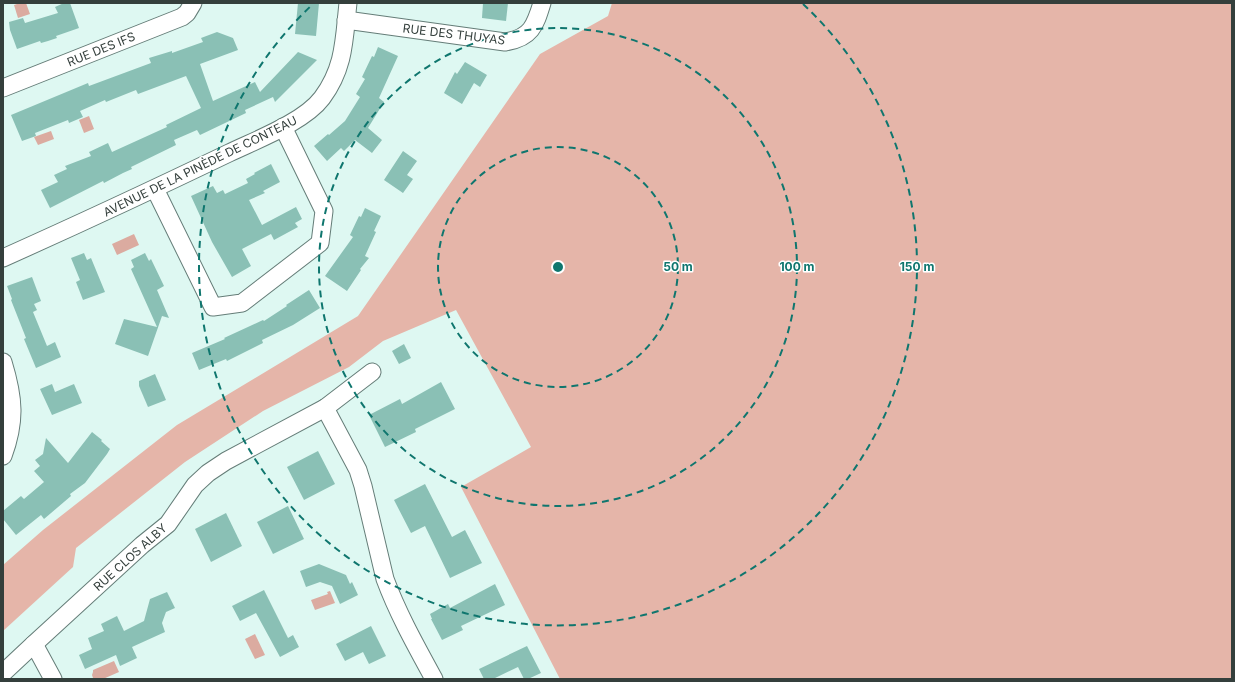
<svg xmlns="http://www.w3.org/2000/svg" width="1235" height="682" viewBox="0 0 1235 682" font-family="Inter,sans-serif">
<rect width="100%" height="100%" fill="#def8f2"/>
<!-- forest -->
<path fill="#e5b5a9" d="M612,3H1232V679H560L461,487L531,447L456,310L383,341L349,367L263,411L185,462L76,548L73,567L3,631V565L43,530L177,425L358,316L540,54L608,16Z"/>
<!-- water -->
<g fill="#dbaba0">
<path d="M20,3H26L30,14L18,18L14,5Z"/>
<path d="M89,116L94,129L84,133L79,120Z"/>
<path d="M51,131L54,139L38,145L34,137Z"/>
<path d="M134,234L139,245L117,255L112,244Z"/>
<path d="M330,591L335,603L315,610L311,600L328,594L327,592Z"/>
<path d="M255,634L265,655L255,659L245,639Z"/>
<path d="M114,661L119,672L103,679L93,678L92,675L93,672V670Z"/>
</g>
<!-- building -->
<g fill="#8ac0b5">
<path d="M64,3H70L79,28L56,36L57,38L48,41L41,43L40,41L17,49L10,30L9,22L23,18L25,23L58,13L55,7Z"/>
<path d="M298,3H319L316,36L295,34Z"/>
<path d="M483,3H508L506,21L482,18Z"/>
<path d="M217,32L233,38L238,50L200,64L213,101L255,82L260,92L298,52L317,60L275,102L273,97L245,110L246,113L200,135L197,130L174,140L176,145L131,167L132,169L123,173L104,183L103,181L50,208L41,190L58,182L54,175L67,169L65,166L91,156L89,152L108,143L112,152L167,127L166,125L201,108L186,76L138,94L136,90L106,102L105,100L80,111L83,117L69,123L68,120L35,133L36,136L22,141L11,115L88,83L89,86L151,63L149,58L172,51V53L203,42L201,38Z"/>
<path d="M378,47L398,56L379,98L384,102L368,128L382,140L372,153L355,140L344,151L341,148L327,161L314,146L328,134L329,135L345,121L360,97L356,94L365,79L362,77L372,56L374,57Z"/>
<path d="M465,62L487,75L480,87L474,83L462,104L444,93L455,72L457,74Z"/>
<path d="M403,151L417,161L407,175L413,179L403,193L384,180Z"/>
<path d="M271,164L280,182L263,191L265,193L249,200L262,225L296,207L302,219L295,223L298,227L274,240L271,234L242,249L251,266L232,277L212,242L191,196L213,186L217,193L223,190L225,194L248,183L246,179L255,174L254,173Z"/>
<path d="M365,208L381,216L374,231L376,232L365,256L369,258L360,269L361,270L347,291L325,276L353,237L350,235L359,216L361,217Z"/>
<path d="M84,253L87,260L91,258L105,292L83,300L76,282L80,280L71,258Z"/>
<path d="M145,253L149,261L151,259L164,286L157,290L169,318L162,316L148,356L115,344L124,319L157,327L131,269L134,267L131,260Z"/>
<path d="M32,277L41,301L34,304L37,310L33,312L47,346L55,342L61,357L36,368L24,339L26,338L11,300L12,299L7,286Z"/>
<path d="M309,290L320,308L293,325L262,340L263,343L227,361L226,359L199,370L192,353L225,339L224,338L263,320L264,321L287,306L286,305Z"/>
<path d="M404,344L411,358L399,364L392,351Z"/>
<path d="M155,374L166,400L148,407L139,386V381Z"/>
<path d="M441,382L455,409L415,429L416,432L385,447L369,415L400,399L402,404Z"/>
<path d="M52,384L55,392L74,384L82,403L52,415L40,389Z"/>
<path d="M92,432L102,440L101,441L110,449L107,454L85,483L70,494L71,496L44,519L41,515L16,535L3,519V511L21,496L24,499L44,482L34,471L40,466L35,460L43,454L46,438L68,463Z"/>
<path d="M318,451L335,484L304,500L287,467Z"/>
<path d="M425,484L452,537L465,530L482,563L450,578L425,526L411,533L394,500Z"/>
<path d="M288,506L304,539L273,554L257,522Z"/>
<path d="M226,513L242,546L211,562L195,529Z"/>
<path d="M319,564L346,575L350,584L352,582L358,595L340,604L332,586L320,582L306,587L300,571Z"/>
<path d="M495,584L505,605L461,626L463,630L442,640L431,619H432L430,614L448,604L450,608Z"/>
<path d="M264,590L288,638L293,635L299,647L280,657L256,613L240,621L232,606Z"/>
<path d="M167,592L175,608L166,612L162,623L165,632L132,647L137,658L120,666L116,655L85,669L79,655L92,649L88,638L104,631L101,624L117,616L124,631L144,621L150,599Z"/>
<path d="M371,626L386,656L369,664L363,652L345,661L336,644Z"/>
<path d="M527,646L541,673L528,679H524L518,667L493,679H484L479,669Z"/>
</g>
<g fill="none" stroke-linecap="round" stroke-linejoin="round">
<defs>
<g id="minor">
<path d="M346,20L505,42C531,38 535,26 542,3"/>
<path d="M3,88L182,17L187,13L193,3"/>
<path d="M155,189L213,307L242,303L320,243L324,211L283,127"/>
<path d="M3,258C79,224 154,189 229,153C256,140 304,122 322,98C345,67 344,39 348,3"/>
<path d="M3,362C14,398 16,421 3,456"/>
<path d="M325,408L358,470L363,486L385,579C398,614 416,646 434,679"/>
<path d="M34,644L53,679"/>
<path d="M3,673L34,644L142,545L168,524L195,485L208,473L226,461L325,408L372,372"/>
</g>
</defs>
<!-- minor casing -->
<use href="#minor" stroke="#657d78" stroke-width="19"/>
<!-- minor -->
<use href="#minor" stroke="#fff" stroke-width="17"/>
</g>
<!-- distance rings -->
<g fill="none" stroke="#0f766e" stroke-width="2" stroke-dasharray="7 5">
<circle cx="558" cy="267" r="120"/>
<circle cx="558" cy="267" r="239"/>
<path d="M803 4A359 359 0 1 1 313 4"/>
</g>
<g text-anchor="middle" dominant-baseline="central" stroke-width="3" stroke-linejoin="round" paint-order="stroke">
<!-- street labels -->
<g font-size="12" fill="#343f3c" stroke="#fff">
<text transform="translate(454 34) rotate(7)">RUE DES THUYAS</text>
<text transform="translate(101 49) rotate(-22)">RUE DES IFS</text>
<text transform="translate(200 166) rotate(-26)">AVENUE DE LA PINÈDE DE CONTEAU</text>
<text transform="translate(130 557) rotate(-42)">RUE CLOS ALBY</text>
</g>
</g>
<circle cx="558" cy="267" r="6" fill="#0f766e" stroke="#fff" stroke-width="2"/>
<g font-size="12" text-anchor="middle" font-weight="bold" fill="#0f766e" stroke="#fff" stroke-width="3" stroke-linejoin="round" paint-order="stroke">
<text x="678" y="271">50 m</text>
<text x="797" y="271">100 m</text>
<text x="917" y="271">150 m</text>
</g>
<!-- border -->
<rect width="1235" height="682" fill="none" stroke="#343f3c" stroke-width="8"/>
</svg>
